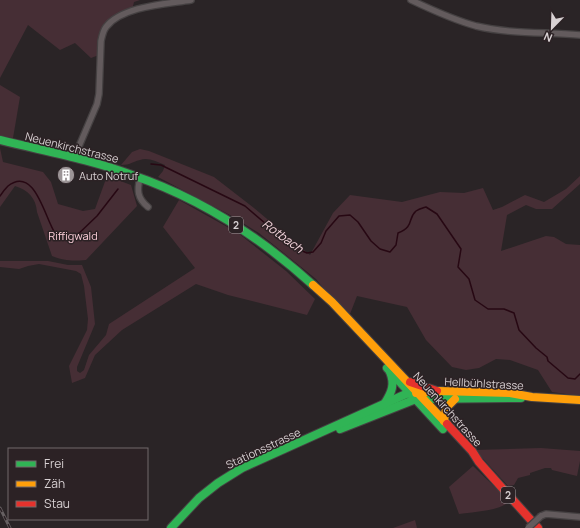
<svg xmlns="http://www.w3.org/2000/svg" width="580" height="528" viewBox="0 0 580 528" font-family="Manrope,sans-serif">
<rect width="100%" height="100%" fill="#2a2426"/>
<!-- green -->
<g fill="#462e35">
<path d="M0,0H140L134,2L132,10L104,27L99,55L91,58L75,43L60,50L28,25L0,78Z"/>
<path d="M0,85L20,97L13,138L0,136Z"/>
<path d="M0,148L3,162L43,172L51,182L58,204L83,211L95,209L107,176L131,185L137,206L86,260C72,261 65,261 52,256L37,212C36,198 28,190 15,186L0,207Z"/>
<path d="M140,149L149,151L214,177L254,208L310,255L333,213L350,195L402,202L440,192L464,193L483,188L493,210L502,207L525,195L544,202L566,189L580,176V184L552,209H536L526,205L507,215L501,251L546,236L554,237L566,244L580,245V396L552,392L538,370L510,360L496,359L479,368L466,370L452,367L426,340L407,307L357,296L350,314L324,289L316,279L259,233L230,215L158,177L163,171L165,165C157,162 148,157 140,160C131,162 131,165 121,165L132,152Z"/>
<path d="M179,200L238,233L286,271L315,299L307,315L228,295L196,284L122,330L95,355L85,378L72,383L69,366L87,330L88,319L84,286L81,274L76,271L39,264L28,266L19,269L0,267V261H48L68,265H82L91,287L95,324L77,367V371L80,373L84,370L89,355L106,335L109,324L195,268L163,227Z"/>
<path d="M541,448L580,451V461L577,476L552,470L551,468H545L530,473V475L518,478L514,485L508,486L475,450Z"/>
<path d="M473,466L501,493L503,498L507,503C498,511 472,512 459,514L449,487Z"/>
<path d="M415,520L417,528H393Z"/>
</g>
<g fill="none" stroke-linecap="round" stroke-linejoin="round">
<!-- stream -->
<g stroke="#270813" stroke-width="1.5">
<path d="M151,164L161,165L245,206L273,230L285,235L300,250L307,253L313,252L321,243L326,231L339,216L350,215L358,222L371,241L380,249L390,252L396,245L398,233C415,226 407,219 416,211C419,209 423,208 426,207L437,214L461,249L458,267L469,279L475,300L488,309H504L514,313L519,330L536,348L547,357L548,361L568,378L575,379L580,374"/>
<path d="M0,196C2,193 5,189 8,186C35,165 45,219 55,233C57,236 62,238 65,240L74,238L97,216L118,189"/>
</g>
<defs>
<g id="street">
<path d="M411,0C432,10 454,20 476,26C510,34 546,32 580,35"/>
<path d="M74,158L97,104L99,94L101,41C102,36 103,31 106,27C122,6 167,4 191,0"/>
<path d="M140,178C137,190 137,198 148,207"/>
<path d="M541,516L546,514L580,517"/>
</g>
<g id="fast">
<path d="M0,140C44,151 90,159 132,175C200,198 260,237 313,285"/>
<path d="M387,368L443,429"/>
<path d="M385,403C392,392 395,384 390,372"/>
<path d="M340,429L416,399L521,398"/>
<path d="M171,528L199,498L218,483L242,468L406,394L416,393"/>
</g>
<g id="slow">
<path d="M313,285L332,302L447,424"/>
<path d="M416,393L439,391L510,393L532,397L580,400"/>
<path d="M444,421L446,408L455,399"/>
</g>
<g id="jam">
<path d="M410,382L437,391"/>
<path d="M447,424L472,451L479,462L538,528"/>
</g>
</defs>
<!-- street casing -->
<use href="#street" stroke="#454142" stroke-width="8"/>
<!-- fast casing -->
<use href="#fast" stroke="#454142" stroke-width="10"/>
<!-- slow casing -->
<use href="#slow" stroke="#454142" stroke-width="10"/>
<!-- jam casing -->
<use href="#jam" stroke="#454142" stroke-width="10"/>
<!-- street -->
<use href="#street" stroke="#635b5d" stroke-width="5.5"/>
<!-- fast -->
<use href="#fast" stroke="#30b455" stroke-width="8"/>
<!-- slow -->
<use href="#slow" stroke="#ff9f0a" stroke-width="8"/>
<!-- jam -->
<use href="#jam" stroke="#e5322d" stroke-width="8"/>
<defs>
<path id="rail" d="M0,508L10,528"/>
</defs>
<!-- rail casing -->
<use href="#rail" stroke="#666062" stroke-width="3"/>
<!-- rail -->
<use href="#rail" stroke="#2c2225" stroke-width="1.5" stroke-dasharray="4.5" stroke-linecap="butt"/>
<defs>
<path id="street-bridge" d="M528,528L541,516"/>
</defs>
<!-- street-bridge casing -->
<use href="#street-bridge" stroke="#454142" stroke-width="8" stroke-linecap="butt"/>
<!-- street-bridge -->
<use href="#street-bridge" stroke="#635b5d" stroke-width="5.5"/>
</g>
<!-- icons -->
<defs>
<symbol id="building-disc" viewBox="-11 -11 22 22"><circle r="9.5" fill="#9b9496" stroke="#2c2225"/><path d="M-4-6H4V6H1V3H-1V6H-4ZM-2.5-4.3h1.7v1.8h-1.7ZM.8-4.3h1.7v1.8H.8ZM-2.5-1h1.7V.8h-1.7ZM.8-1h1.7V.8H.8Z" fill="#fff"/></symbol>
</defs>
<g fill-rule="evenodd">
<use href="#building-disc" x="56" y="165" width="20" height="20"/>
</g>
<g text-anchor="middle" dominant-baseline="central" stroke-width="3" stroke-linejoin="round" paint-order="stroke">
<!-- shield labels -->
<g fill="#2c2225" stroke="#a49c9f" stroke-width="1">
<rect x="229" y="217" width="14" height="16" rx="3"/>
<rect x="501" y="487" width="14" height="16" rx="3"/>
</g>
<g font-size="10" font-weight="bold" fill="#d8d1d3">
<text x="236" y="225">2</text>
<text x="508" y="495">2</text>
</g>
<!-- street labels -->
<g font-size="11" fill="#d8d1d3" stroke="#2c2225">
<text transform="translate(72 147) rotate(14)">Neuenkirchstrasse</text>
<text transform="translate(484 383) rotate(3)">Hellbühlstrasse</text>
<text transform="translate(448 409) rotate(48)">Neuenkirchstrasse</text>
<text transform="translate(263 448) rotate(-25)">Stationsstrasse</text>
</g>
<!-- poi labels -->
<g font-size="11" fill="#d8d1d3" stroke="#2c2225" text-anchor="start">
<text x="79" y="175">Auto Notruf</text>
</g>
<!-- park labels -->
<g font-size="11" fill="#fdcfda" stroke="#2c2225">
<text x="73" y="235">Riffigwald</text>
</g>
<!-- water labels -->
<g font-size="12" font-style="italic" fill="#f6d6de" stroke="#2c2225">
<text transform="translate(283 236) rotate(36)">Rotbach</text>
</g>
</g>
<!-- legend -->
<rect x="8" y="448" width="140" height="72" fill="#2c2225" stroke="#71686b"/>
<rect x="16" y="461" width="20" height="6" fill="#30b455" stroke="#71686b"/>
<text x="44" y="468" font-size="12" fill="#d8d1d3">Frei</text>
<rect x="16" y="481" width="20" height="6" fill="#ff9f0a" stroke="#71686b"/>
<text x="44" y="488" font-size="12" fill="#d8d1d3">Zäh</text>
<rect x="16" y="501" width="20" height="6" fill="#e5322d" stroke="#71686b"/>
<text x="44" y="508" font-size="12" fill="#d8d1d3">Stau</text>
<!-- north arrow -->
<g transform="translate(552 28) rotate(203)" stroke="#2c2225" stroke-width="3" paint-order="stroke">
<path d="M0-3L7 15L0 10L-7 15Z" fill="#d8d1d3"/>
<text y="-6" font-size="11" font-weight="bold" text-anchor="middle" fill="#d8d1d3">N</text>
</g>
</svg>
